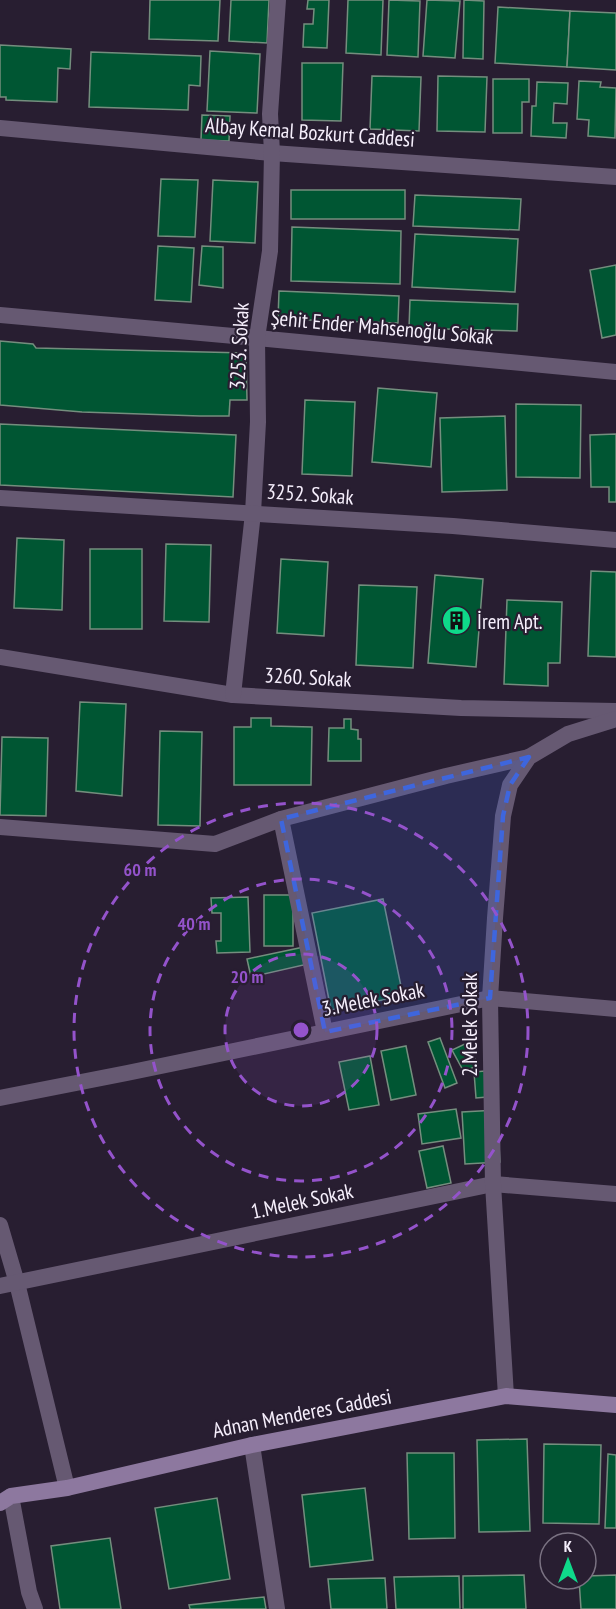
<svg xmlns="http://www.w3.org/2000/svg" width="616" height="1609" viewBox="0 0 616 1609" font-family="'PT Sans Narrow',sans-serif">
<rect width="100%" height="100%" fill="#281e31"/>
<!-- building -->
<g fill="#005633" stroke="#748e7e" stroke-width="1.5">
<path d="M150,0H220L218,41L149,39Z"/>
<path d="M231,0H269L267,43L229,41Z"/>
<path d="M308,0H329L327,48L303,47L304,24H313L314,9H307Z"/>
<path d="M348,0H383L381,55L346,53Z"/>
<path d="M389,0L420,1L418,57L387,55Z"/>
<path d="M427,0L460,1L455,58L423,56Z"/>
<path d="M464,0L484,1L483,59L463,58Z"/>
<path d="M498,7L570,11L567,67L495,63Z"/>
<path d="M570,11L616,13V70L567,67Z"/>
<path d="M0,45L71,49L70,69L58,68L57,102L6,100V97H0Z"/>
<path d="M210,51L260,54L257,113L207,111Z"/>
<path d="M91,52L201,56L200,86L189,85L188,110L89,107Z"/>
<path d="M302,63H343L341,121L302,120Z"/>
<path d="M372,76L421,77L419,131L370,129Z"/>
<path d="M438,76L487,77L485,132L437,131Z"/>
<path d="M493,79H529V102H522V133H493Z"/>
<path d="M579,81L601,82L600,87L616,88L615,138L588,136L589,120L577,119Z"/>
<path d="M537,82L568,83L567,104L554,103L553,123H567L566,138L531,136L532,106H536Z"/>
<path d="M202,115L230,116L229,141L201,140Z"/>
<path d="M161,179L198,180L195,237L158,236Z"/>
<path d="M213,180L258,182L255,243L210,241Z"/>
<rect x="291" y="190" width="114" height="29"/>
<path d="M415,195L521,199L519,230L413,226Z"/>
<path d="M292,227L401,231L400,284L291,281Z"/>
<path d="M415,234L518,239L515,292L412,287Z"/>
<path d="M158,246L194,248L191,302L155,300Z"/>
<path d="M202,246L223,247V288L199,285Z"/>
<path d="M616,265V335L602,338L590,270Z"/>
<path d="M279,291L399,296L398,323L278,319Z"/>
<path d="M410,300L518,304L517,331L409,328Z"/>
<path d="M0,341L33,344L36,348L246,353L247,400H230L229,416H200L82,412L0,405Z"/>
<path d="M378,388L437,393L431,467L372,462Z"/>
<path d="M305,400L355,402L352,476L302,474Z"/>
<path d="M516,404L581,405L580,478L516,477Z"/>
<path d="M505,416L507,490L442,492L440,418Z"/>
<path d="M0,424L236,435L233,497L0,485Z"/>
<path d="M616,434V502H609V487H591L590,435Z"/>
<path d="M17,538L64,540L62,610L14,608Z"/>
<path d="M166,544L211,545L209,622L164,621Z"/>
<rect x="90" y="549" width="52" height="80"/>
<path d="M281,559L328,562L324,636L277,633Z"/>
<path d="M591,571L616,572V657L588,656Z"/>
<path d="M435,575L483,579L476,667L428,663Z"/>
<path d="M359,585L417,587L413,668L356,665Z"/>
<path d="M507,600L562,602L560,663H548V686L504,684Z"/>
<path d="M80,702L126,704L122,796L76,791Z"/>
<path d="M251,718H271V726L312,727L311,785H234V727H251Z"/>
<path d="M344,719H351V729L358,730V739H361V761H328L329,728H344Z"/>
<path d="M160,731L202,732L200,826L158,825Z"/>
<path d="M2,737L48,738L46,816L0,815Z"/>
<rect x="264" y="895" width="29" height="51"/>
<path d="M248,897L250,952L217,953L216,941H221V913H212L211,898Z"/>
<path d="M383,899L403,996L331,1010L312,913Z"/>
<path d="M304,947L308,964L251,977L247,959Z"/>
<path d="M440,1038L457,1083L445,1088L428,1042Z"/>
<path d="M467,1043L478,1065L464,1072L452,1050Z"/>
<path d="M406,1046L416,1095L391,1100L381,1051Z"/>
<path d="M370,1056L379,1105L349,1110L339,1062Z"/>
<path d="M485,1071L487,1097L476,1098L474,1072Z"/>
<path d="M456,1109L461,1138L422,1144L418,1114Z"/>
<path d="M497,1110L500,1162L465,1164L462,1112Z"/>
<path d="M443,1146L451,1183L427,1188L419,1151Z"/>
<path d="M527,1439L530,1531L479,1532L477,1440Z"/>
<path d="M544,1444L601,1445L599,1524L543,1523Z"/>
<path d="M407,1453H454L455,1538L409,1539Z"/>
<path d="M608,1454L616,1455V1528H605Z"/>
<path d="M365,1488L373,1560L310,1567L302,1495Z"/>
<path d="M217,1498L230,1579L169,1589L155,1508Z"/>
<path d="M110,1538L121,1609H60L51,1546Z"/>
<path d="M524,1575L526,1609H463V1576Z"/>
<path d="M616,1575V1609H581L579,1579H586V1576Z"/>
<path d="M459,1576L460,1609H396L394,1577Z"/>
<path d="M385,1578L387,1609H331L328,1579Z"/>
<path d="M264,1597L266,1609H190L189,1605Z"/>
</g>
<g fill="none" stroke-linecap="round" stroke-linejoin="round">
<!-- minor -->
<g stroke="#665972" stroke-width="16">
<path d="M0,128L272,153L616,177"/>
<path d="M0,315L257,338L616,372"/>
<path d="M0,657L233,695L461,708L616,711"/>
<path d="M233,695L253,513L258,422L257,338L270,251L272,153L270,114L278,0"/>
<path d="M281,819L325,1032"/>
<path d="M0,827L215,844L281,819L446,776L529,757"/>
<path d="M0,1098L127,1073L490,998L616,1009"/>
<path d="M0,1225L17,1283L67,1488"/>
<path d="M0,1286L493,1184L616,1194"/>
<path d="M506,1396L493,1184L490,998L495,918L503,816L510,785L529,757L568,734L616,719"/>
<path d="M252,1445L277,1609"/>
<path d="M11,1496L29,1592L35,1609"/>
</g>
<!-- tertiary -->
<path stroke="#665972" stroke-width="16" d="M0,498L453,526L616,540"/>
<!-- secondary -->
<path stroke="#8d789f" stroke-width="16" d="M0,1503L11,1496L67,1488L252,1445L506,1396L616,1405"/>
</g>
<!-- marked area -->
<path fill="#3e66dd" fill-opacity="0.2" stroke="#3e66dd" stroke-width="4.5" stroke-dasharray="12 8" stroke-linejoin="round" d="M529,757L510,785L503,816L490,998L325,1032L281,819Z"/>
<!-- distance rings -->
<circle cx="301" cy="1030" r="76" fill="#9453cb" fill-opacity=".12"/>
<g fill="none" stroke="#9453cb" stroke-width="3" stroke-dasharray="10 8">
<circle cx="301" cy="1030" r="76"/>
<circle cx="301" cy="1030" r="151"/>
<circle cx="301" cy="1030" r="227"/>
</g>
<!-- icons -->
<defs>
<symbol id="building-disc" viewBox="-11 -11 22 22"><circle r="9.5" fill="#0fd98a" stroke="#281e31"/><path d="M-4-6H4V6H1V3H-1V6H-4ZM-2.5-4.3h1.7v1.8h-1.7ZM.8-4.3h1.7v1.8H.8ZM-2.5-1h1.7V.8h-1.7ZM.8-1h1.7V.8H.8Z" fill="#111"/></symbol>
</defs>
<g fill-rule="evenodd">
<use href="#building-disc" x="440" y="604" width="33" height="33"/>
</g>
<g text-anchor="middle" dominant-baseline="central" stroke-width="4.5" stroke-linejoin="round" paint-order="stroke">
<!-- street labels -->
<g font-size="21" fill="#f6effc" stroke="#281e31">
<text transform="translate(310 132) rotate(4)">Albay Kemal Bozkurt Caddesi</text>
<text transform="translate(382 327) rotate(5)">Şehit Ender Mahsenoğlu Sokak</text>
<text transform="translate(239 346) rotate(-87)">3253. Sokak</text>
<text transform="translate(310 494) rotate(4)">3252. Sokak</text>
<text transform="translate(308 677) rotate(3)">3260. Sokak</text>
<text transform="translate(373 999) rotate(-11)">3.Melek Sokak</text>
<text transform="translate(469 1025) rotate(-90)">2.Melek Sokak</text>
<text transform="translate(302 1201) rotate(-12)">1.Melek Sokak</text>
<text transform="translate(302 1413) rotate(-11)">Adnan Menderes Caddesi</text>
</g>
<!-- poi labels -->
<g font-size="21" fill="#f6effc" stroke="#281e31" text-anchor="start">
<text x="477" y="621">İrem Apt.</text>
</g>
</g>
<circle cx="301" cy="1030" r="9" fill="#9453cb" stroke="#281e31" stroke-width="3"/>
<g font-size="18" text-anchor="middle" font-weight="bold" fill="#9453cb" stroke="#281e31" stroke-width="4.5" stroke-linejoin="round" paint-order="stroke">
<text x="140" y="876">60 m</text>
<text x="194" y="930">40 m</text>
<text x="247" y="983">20 m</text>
</g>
<!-- north arrow -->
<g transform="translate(568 1561)"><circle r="28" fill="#281e31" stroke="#7a7282" stroke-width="1.5"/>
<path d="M0-4.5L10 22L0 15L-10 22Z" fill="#0fd98a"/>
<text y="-9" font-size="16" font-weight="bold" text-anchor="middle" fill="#f6effc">K</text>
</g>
</svg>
